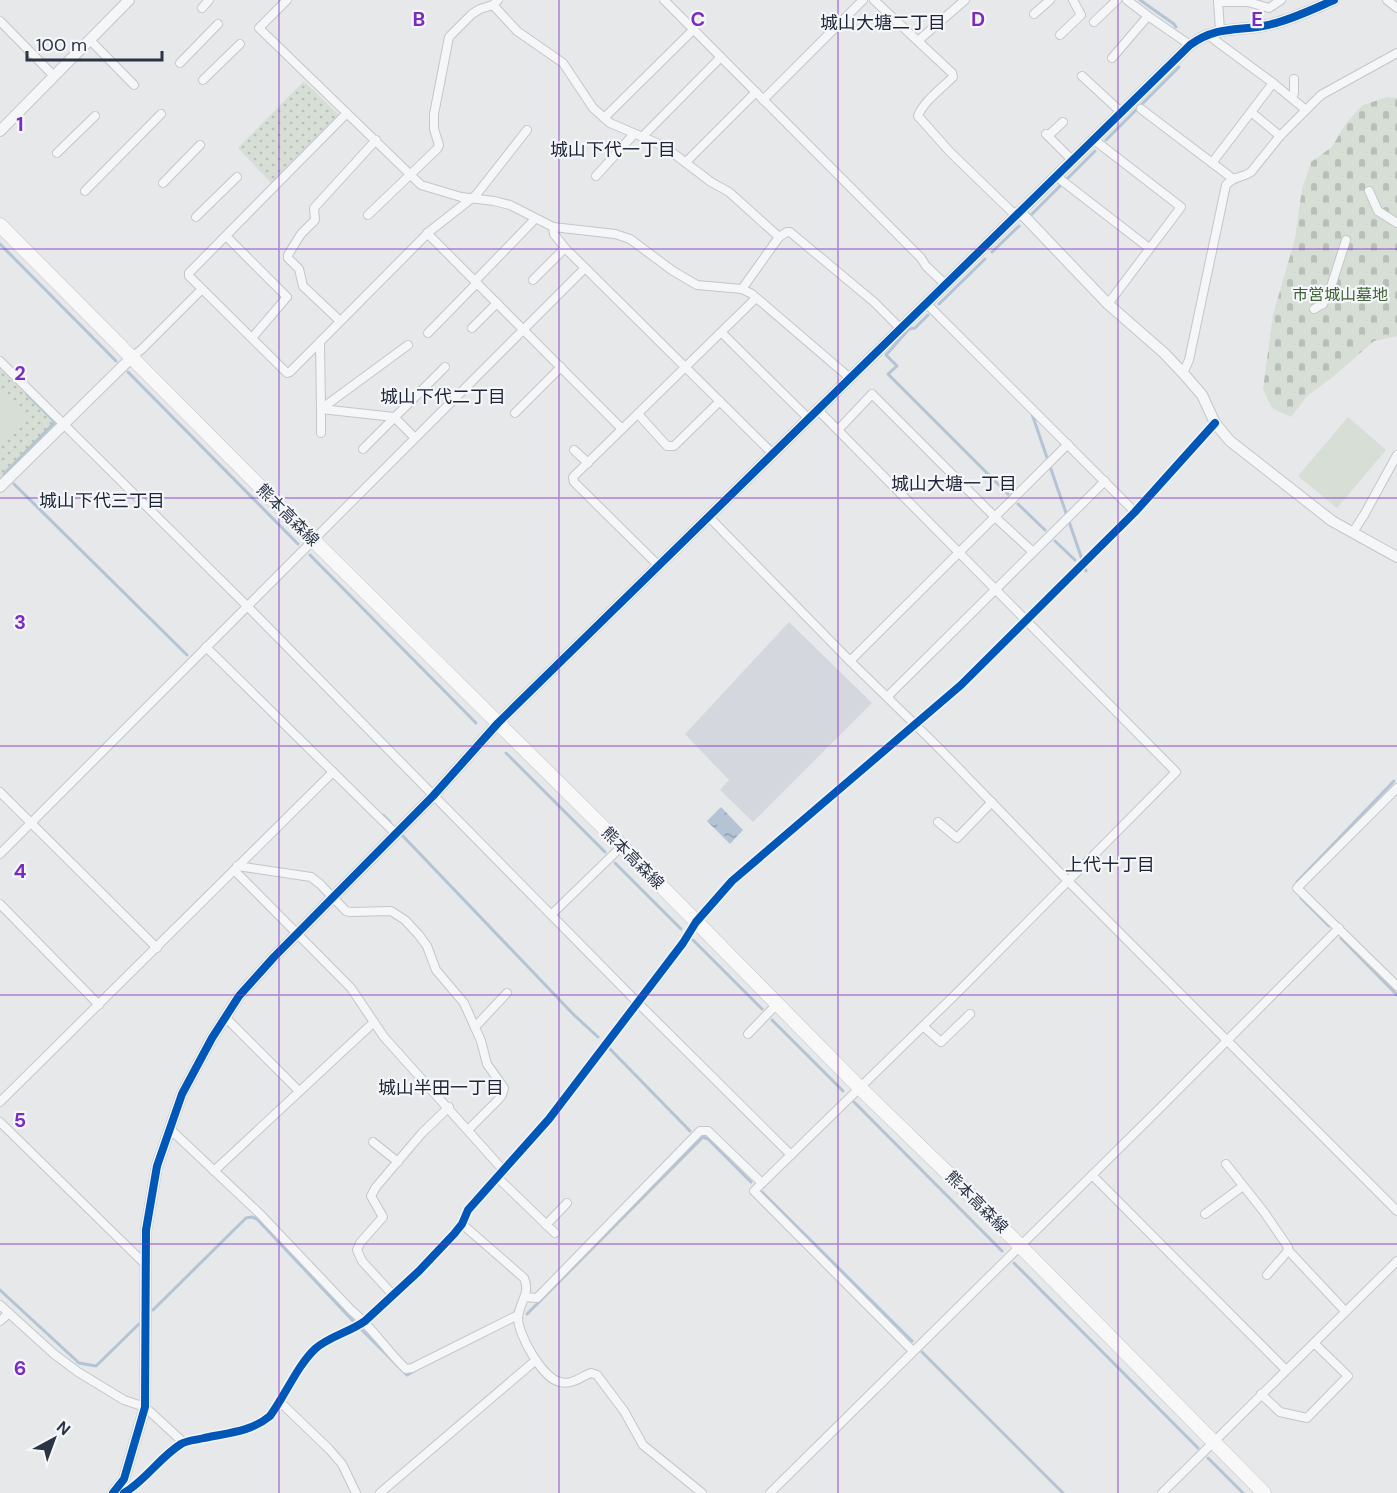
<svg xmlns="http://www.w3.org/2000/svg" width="1397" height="1493" viewBox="0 0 1397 1493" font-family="'DM Sans','Noto Sans JP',sans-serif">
<defs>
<pattern id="cemetery-stones" width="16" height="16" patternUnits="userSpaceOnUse" patternTransform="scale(1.5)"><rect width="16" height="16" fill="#d6ded6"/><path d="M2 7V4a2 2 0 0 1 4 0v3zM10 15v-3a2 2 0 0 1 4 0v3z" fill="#b8bfb9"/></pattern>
<pattern id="park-dots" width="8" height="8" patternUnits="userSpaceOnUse" patternTransform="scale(1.5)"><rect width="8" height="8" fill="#d6ded6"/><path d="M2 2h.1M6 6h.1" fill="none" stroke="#b8bfb9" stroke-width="1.8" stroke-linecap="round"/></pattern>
<pattern id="water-ripples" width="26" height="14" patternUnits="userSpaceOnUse" patternTransform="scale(1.5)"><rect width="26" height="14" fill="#b4c4d5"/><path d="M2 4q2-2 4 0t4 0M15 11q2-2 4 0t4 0" fill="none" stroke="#93a0af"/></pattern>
</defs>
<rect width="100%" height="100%" fill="#e6e8ea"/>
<!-- built -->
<path fill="#d4d7dd" d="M789,622L872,703L753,822L720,790L729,780L685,734Z"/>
<!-- cemetery -->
<path fill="url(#cemetery-stones)" d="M1387,97L1397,98V336L1374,341L1334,376L1307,396L1291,417L1272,408L1263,389L1273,315L1295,239L1302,189L1311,162L1332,147L1346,123L1363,105Z"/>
<!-- park -->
<g fill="url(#park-dots)">
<path d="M304,81L339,115L271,183L238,148Z"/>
<path d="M0,364L63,424L0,487Z"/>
</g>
<!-- pitch -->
<g fill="#d6ded6">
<path d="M0,389L28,416L0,444Z"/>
<path d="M1348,417L1386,450L1337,508L1298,476Z"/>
</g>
<!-- water -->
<path fill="url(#water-ripples)" d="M721,807L743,830L730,844L707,821Z"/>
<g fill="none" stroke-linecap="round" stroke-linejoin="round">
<!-- stream -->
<g stroke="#b4c4d5" stroke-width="3">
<path d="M1140,0L1174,24L1176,27"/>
<path d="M1106,140L1179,67"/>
<path d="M1031,215L1095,151"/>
<path d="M0,244L116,361"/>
<path d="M992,252L1019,226"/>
<path d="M939,304L985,259"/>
<path d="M928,315L915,328L909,329L886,355L897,366L888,374L1008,494"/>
<path d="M128,372L298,544"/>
<path d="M1032,414L1086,571"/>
<path d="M4,474L55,422L27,394"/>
<path d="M14,484L187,655"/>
<path d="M1018,504L1045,530"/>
<path d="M1055,541L1075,560"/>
<path d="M310,555L476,723"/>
<path d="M506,753L605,852"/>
<path d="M383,815L390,822"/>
<path d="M401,834L574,1015L598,1037"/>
<path d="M615,863L681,929"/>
<path d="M1297,882L1394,781"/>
<path d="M1301,898L1329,926"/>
<path d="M1341,938L1397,995"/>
<path d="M693,940L762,1009"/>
<path d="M772,1020L843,1091"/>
<path d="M609,1048L690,1131"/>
<path d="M854,1102L1002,1251"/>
<path d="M762,1192L912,1341"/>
<path d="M1014,1263L1198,1448"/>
<path d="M0,1290L79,1363L96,1366L139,1324"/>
<path d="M153,1310L246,1218L252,1217L257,1219L354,1322"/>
<path d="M527,1314L703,1137L708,1139L751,1182"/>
<path d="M362,1330L407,1375L414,1371"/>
<path d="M922,1352L1063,1493"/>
<path d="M1208,1458L1243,1493"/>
</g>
<defs>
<g id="minor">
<path d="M287,0L259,28L421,185L461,197L494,201L510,205L553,227L615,234L630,239L673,271L697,285L742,289L752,294L850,378"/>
<path d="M664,0L921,258L926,266L945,284"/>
<path d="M874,0L952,73L953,77C942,88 923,102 918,116L950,152L1011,211L1017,214"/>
<path d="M1127,0L1148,16L1190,45"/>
<path d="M1218,0L1220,31"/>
<path d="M1387,0L1397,8"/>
<path d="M1218,2H1248L1269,8L1281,0"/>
<path d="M493,5L517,31L563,63L593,108L610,123L659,144L669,150L711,182L729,192L779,237"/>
<path d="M202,8L209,0"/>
<path d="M1034,14L1050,0"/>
<path d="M0,21L54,76"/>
<path d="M1094,22L1117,0"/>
<path d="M1060,35L1081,15L1073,0"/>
<path d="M1209,35L1216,41L1273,83L1306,110"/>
<path d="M90,40L134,85"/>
<path d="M919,40L965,0"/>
<path d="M1112,58L1148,16"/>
<path d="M180,63L218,24"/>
<path d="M1082,76L1121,112"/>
<path d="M203,80L240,44"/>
<path d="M1292,98L1294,93V79"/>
<path d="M763,100L863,0"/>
<path d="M1141,109L1232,178"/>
<path d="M1251,112L1280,136"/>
<path d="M347,113L189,273V276L287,373L290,372L430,231L476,195L527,130"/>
<path d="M604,118L694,29"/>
<path d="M1046,134L1072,160"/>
<path d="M1048,136L1063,122"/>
<path d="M642,137L721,57"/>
<path d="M1093,139L1181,207L1108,304"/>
<path d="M57,153L95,116"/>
<path d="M686,162L756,92"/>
<path d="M1212,163L1273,83"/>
<path d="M596,176L634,134"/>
<path d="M1056,176L1149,248"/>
<path d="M163,183L200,145"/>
<path d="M85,191L161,114"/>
<path d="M1369,191L1378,211L1397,223"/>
<path d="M368,215L437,149L439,145L434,129V114L449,37L472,14L480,9L493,5L498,0"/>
<path d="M196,217L237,177"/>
<path d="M553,227L554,234L565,248L772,453"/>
<path d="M427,233L622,429"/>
<path d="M226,236L287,297L252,338"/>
<path d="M533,280L565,248"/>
<path d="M475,281L535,219"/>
<path d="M742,289L779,237L787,232H790L874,302L900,328"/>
<path d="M926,303L1135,512"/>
<path d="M1314,309L1323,304L1330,290L1346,240"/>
<path d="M340,321L303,286L299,269L288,258V255L301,234L315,220L314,208L376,140"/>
<path d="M472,328L497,303"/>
<path d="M428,333L477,283"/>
<path d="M722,333L808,418"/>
<path d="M320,342L321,409L394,417L414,437"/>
<path d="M132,357L142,349L202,289"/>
<path d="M0,361L247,606L637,1002L791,1155"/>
<path d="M1183,373L1189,360L1226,185C1235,175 1241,179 1251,172L1280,136L1321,95L1397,53"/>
<path d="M817,409L1176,772L961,989L754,1191L913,1351"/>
<path d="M515,413L561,367"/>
<path d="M638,414L667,446H674L720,401"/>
<path d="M838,430L872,394L995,517L1033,552"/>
<path d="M321,433V409L408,345"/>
<path d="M363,449L445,367"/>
<path d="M574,450L588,463"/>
<path d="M709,517L850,661L938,747L1067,880L1397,1211"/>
<path d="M1353,532L1364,515L1397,455"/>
<path d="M659,566L574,482L573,477L756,298"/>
<path d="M206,647L396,834"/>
<path d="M850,661L1068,444"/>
<path d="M887,697L1105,481"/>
<path d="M1397,788L1297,888L1397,986"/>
<path d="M0,792L157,948"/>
<path d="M938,822L957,838L992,802"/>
<path d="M0,854L585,268"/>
<path d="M237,866L311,877L320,884L346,911L350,912L391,911L405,920L418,934L427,946L436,970L464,1003L481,1041L487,1064L504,1088L502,1095L498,1100L468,1130"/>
<path d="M234,870L351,988L384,1037L504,1171"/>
<path d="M0,904L99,1005"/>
<path d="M552,914L622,846"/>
<path d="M225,1017L299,1091"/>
<path d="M923,1026L941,1042L970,1014"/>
<path d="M475,1027L507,993"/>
<path d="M748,1034L777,1004"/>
<path d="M0,1102L333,772"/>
<path d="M0,1122L146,1265"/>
<path d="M170,1129L260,1214L352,1311C371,1326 387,1351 406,1369L412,1368L518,1315"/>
<path d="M373,1142L398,1162"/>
<path d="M1226,1164L1264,1212L1288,1247L1287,1252L1267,1275"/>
<path d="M214,1171L373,1023"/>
<path d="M1092,1175L1286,1370"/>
<path d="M498,1178L555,1233"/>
<path d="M1205,1214L1243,1186"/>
<path d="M462,1224L524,1278C531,1294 519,1302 518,1318C518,1335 543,1379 560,1382C573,1385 580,1377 591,1373L597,1375L624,1411L643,1445L702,1493"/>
<path d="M546,1225L567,1203"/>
<path d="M1288,1250L1345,1311"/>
<path d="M393,1295L362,1261L357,1250L360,1243L383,1217L371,1196L376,1187L422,1133L449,1107"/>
<path d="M525,1297L537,1298L700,1131H708L762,1183"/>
<path d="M0,1305L54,1354L78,1372L124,1400L145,1407L184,1443"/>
<path d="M0,1321L9,1313"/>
<path d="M1261,1394L1280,1412L1307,1418L1348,1376L1314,1343"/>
<path d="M280,1402L329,1449L342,1464L356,1493"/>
<path d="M124,1493C146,1480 160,1457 181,1444C188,1440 197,1440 204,1438C227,1433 251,1432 270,1416C285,1396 297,1366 315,1349C328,1337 350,1332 365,1321L419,1271L454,1234L462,1224L468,1210L549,1119L683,943L696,922L732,881L961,685L1135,512L1215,423"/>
<path d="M380,1493L536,1360"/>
<path d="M770,1493L1159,1109L1339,928"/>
<path d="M1162,1493L1397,1261"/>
</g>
<g id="tertiary">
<path d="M0,131L129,0"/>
<path d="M1017,214L1024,216L1108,304L1164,353L1183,373L1202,395L1215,423L1230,441L1332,521L1397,557"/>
<path d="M0,487L132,357"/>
<path d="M113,1493L124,1479L145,1407L146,1230L157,1166L182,1094L212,1038L239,996L274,957L433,796L498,723L1190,45C1219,24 1242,32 1272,24C1293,19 1313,9 1334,0"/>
</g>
<path id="primary" d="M0,225L313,540L603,827L859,1087L966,1191L1264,1493"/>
</defs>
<!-- minor casing -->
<use href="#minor" stroke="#c4c6c8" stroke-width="10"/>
<!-- tertiary casing -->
<use href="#tertiary" stroke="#c4c6c8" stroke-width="12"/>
<!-- primary casing -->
<use href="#primary" stroke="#c2c5c8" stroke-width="15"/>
<!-- minor -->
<use href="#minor" stroke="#f5f6f7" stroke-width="8"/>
<!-- tertiary -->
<use href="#tertiary" stroke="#f5f6f7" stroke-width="10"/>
<!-- primary -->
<use href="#primary" stroke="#f8f8f8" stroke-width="14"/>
<defs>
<g id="cycleway">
<path d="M113,1493L124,1479L145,1407L146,1230L157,1166L182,1094L212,1038L239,996L274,957L433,796L498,723L1190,45C1219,24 1242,32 1272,24C1293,19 1313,9 1334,0"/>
<path d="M124,1493C146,1480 160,1457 181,1444C188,1440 197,1440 204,1438C227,1433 251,1432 270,1416C285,1396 297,1366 315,1349C328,1337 350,1332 365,1321L419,1271L454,1234L462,1224L468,1210L549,1119L683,943L696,922L732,881L961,685L1135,512L1215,423"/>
</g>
</defs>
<!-- cycleway casing -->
<use href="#cycleway" stroke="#f4f6f9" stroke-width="11"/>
<!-- cycleway -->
<use href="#cycleway" stroke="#0057b8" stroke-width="8"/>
</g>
<!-- grid -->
<path fill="none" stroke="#7b2cbf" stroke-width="1.5" stroke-opacity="0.55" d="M279,0V1493M559,0V1493M838,0V1493M1118,0V1493M0,249H1397M0,498H1397M0,746H1397M0,995H1397M0,1244H1397"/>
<g text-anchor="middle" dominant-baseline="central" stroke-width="4.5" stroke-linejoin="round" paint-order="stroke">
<!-- park labels -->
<g font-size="16" fill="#3f6138" stroke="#f4f6f9">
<text x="1340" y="294">市営城山墓地</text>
</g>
<!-- street labels -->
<g font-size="16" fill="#2b3445" stroke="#f4f6f9">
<text transform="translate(288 515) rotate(45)">熊本高森線</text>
<text transform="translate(633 858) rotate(45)">熊本高森線</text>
<text transform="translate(977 1202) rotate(45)">熊本高森線</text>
</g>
<!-- neighbourhood labels -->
<g font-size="18" fill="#1d2536" stroke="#f4f6f9">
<text x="883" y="23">城山大塘二丁目</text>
<text x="613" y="150">城山下代一丁目</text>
<text x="443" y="397">城山下代二丁目</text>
<text x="954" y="484">城山大塘一丁目</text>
<text x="102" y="501">城山下代三丁目</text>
<text x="1110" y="865">上代十丁目</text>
<text x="441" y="1088">城山半田一丁目</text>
</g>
</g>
<g font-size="20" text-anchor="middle" font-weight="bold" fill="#7b2cbf" stroke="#f4f6f9" stroke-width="4.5" stroke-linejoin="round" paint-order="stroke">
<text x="419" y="26">B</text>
<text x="698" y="26">C</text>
<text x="978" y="26">D</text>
<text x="1257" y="26">E</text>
<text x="20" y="131">1</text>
<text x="20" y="380">2</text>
<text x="20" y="629">3</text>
<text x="20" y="878">4</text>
<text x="20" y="1127">5</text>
<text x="20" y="1375">6</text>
</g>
<!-- north arrow -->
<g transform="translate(54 1439) rotate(41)" stroke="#f4f6f9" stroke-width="4.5" paint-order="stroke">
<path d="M0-4.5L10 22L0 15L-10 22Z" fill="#2b3445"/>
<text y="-9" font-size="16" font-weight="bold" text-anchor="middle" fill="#2b3445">N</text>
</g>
<!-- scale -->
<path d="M27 51v9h135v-9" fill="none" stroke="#2b3445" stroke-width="3"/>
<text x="36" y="51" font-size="18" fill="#2b3445" stroke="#f4f6f9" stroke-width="4.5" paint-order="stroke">100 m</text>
</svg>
